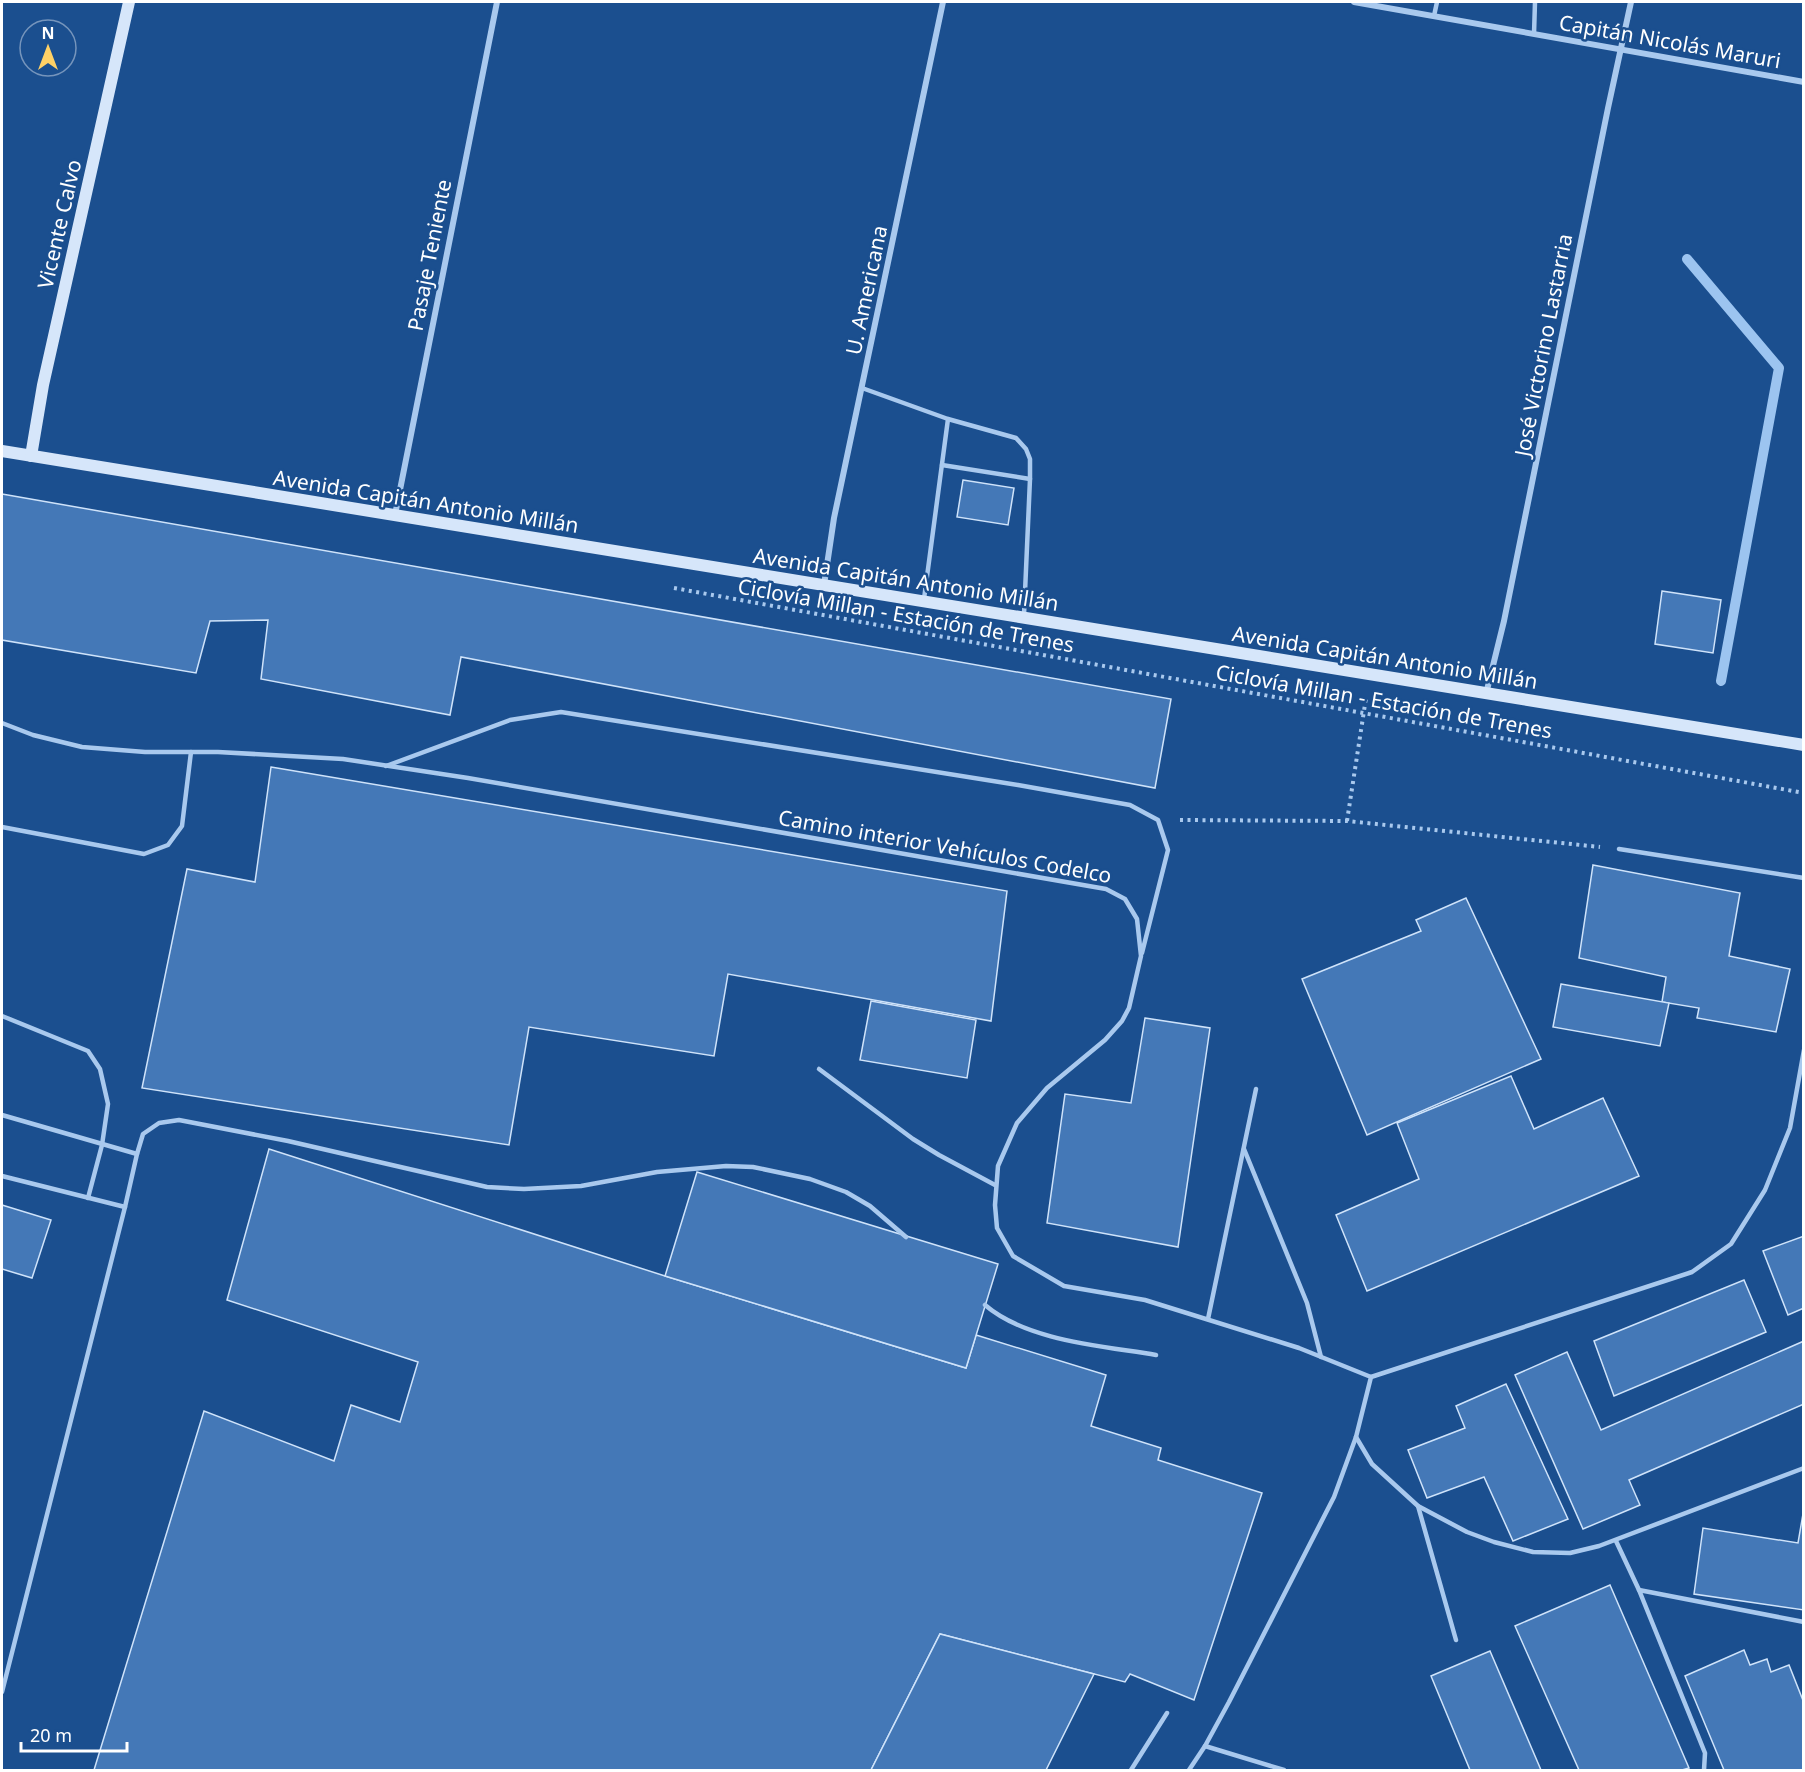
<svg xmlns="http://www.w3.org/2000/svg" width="1805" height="1772" viewBox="0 0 1805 1772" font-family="'Noto Sans',sans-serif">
<rect width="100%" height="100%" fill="#1b4f8f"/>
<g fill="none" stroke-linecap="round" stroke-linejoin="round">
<!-- stream -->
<path stroke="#9cc4f0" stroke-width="10" d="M1687,259L1779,368L1721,681"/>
</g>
<!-- building -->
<g fill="#4478b7" stroke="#cfe3fa" stroke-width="1.5">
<path d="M963,480L1014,488L1008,525L957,517Z"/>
<path d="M2,494L1171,699L1155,788L461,657L450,715L261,679L268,620L210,621L196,673L2,640Z"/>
<path d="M1662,591L1721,600L1713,653L1655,644Z"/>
<path d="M271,767L1007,891L991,1021L728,974L714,1056L529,1027L509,1145L142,1088L187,869L255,882Z"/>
<path d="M1593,865L1740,893L1729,956L1790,969L1776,1032L1697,1018L1699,1008L1662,1002L1666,977L1579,958Z"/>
<path d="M1466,898L1541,1059L1367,1135L1302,979L1421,931L1416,920Z"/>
<path d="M1561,984L1669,1003L1660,1046L1553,1027Z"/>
<path d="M871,1001L976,1020L967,1078L860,1060Z"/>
<path d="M1145,1018L1210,1028L1178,1247L1047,1223L1065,1094L1131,1103Z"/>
<path d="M1511,1076L1534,1129L1603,1098L1639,1176L1367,1291L1336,1215L1419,1179L1397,1123Z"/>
<path d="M269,1149L665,1276L966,1368L976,1335L1106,1375L1091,1426L1161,1448L1158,1460L1262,1493L1194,1700L1130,1674L1125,1682L940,1634L871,1770H94L204,1411L334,1461L351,1405L400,1422L418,1362L227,1300Z"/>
<path d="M697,1172L998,1264L966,1368L665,1276Z"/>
<path d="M2,1205L51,1220L32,1278L2,1269Z"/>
<path d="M1804,1236V1308L1788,1315L1763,1251Z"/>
<path d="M1744,1280L1766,1332L1614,1396L1594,1341Z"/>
<path d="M1804,1341V1404L1629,1480L1640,1505L1583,1529L1515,1375L1567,1352L1601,1430Z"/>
<path d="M1506,1384L1568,1519L1513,1541L1484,1477L1427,1498L1408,1450L1465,1428L1456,1406Z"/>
<path d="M1804,1508V1610L1694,1594L1703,1528L1798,1543Z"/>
<path d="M1610,1585L1689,1768L1682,1770H1579L1515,1626Z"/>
<path d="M940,1634L1094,1674L1046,1770H871Z"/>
<path d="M1744,1650L1750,1665L1767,1659L1771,1672L1789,1665L1804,1703V1770H1724L1685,1676Z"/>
<path d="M1490,1651L1541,1770H1470L1431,1676Z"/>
</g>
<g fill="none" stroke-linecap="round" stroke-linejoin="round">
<!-- path -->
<g stroke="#a9c9ee" stroke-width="4" stroke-dasharray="3 4.5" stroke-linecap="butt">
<path d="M674,588L1804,793"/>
<path d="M1180,820L1347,821L1600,847"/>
<path d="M1347,821L1366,698"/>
</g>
<!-- lane -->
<g stroke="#a9c9ee" stroke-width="4.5">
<path d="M1434,16L1437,2"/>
<path d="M1534,34L1535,2"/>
<path d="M862,388L948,419L1016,438L1026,449L1030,459V479L1024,615"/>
<path d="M942,465L1030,479"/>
<path d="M924,599L948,419"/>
<path d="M2,723L33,735L82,747L145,752H218L343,759L468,778L1106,889L1125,899L1137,919L1141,956L1129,1008L1122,1021L1105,1040L1047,1088L1017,1123L998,1166L995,1205L997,1228L1013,1256L1064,1286L1145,1300L1299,1348L1371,1377L1356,1437L1334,1497L1229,1702L1205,1746L1189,1770"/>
<path d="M386,766L510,720L561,712L1018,785L1130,805L1158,820L1168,850L1142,953"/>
<path d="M2,827L144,854L168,845L182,826L191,752"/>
<path d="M1619,849L1804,878"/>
<path d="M2,1016L88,1051L100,1069L108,1104L102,1145L88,1198"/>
<path d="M819,1069L913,1139L939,1155L995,1185"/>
<path d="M2,1115L137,1154"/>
<path d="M1244,1149L1307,1303L1321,1357"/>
<path d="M2,1176L125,1207"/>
<path d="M985,1305C1027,1341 1103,1346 1156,1355"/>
<path d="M1208,1319L1256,1089"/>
<path d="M1371,1377L1692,1272L1731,1244L1765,1190L1790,1128L1804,1050"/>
<path d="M1356,1437L1372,1464L1418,1506L1467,1532L1494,1542L1533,1552L1570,1553L1599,1546L1804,1468"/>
<path d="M1418,1506L1456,1640"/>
<path d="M1616,1541L1639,1590L1705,1753L1704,1770"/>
<path d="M1639,1590L1804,1622"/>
<path d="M2,1692L125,1207L137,1154L143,1134L159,1123L179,1120L288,1141L487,1187L524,1189L581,1186L657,1172L726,1166L753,1167L810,1179L846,1192L870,1206L906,1237"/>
<path d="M1205,1746L1284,1770"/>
<path d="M1131,1770L1167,1713"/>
</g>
<!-- street -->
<g stroke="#a9c9ee" stroke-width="6">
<path d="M1354,2L1804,82"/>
<path d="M395,515L497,2"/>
<path d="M824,585L834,518L943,2"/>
<path d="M1486,694L1504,621L1608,108L1631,2"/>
</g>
<!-- secondary -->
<g stroke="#d6e6fa" stroke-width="12">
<path d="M2,451L1804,745"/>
<path d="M31,456L43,385L129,2"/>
</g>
</g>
<g text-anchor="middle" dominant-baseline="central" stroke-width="5" stroke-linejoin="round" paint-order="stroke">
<!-- street labels -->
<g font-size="21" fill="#fff" stroke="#1b4f8f">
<text transform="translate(1670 41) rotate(10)">Capitán Nicolás Maruri</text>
<text transform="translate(59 224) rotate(-77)">Vicente Calvo</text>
<text transform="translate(429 255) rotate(-79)">Pasaje Teniente</text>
<text transform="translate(866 290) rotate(-78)">U. Americana</text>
<text transform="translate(1543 345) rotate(-79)">José Victorino Lastarria</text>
<text transform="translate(426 501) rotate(9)">Avenida Capitán Antonio Millán</text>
<text transform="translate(906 579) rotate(9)">Avenida Capitán Antonio Millán</text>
<text transform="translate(906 615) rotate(10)">Ciclovía Millan - Estación de Trenes</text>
<text transform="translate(1385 657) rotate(9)">Avenida Capitán Antonio Millán</text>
<text transform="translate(1384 701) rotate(10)">Ciclovía Millan - Estación de Trenes</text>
<text transform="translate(945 846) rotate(10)">Camino interior Vehículos Codelco</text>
</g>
</g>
<!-- border -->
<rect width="1805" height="1772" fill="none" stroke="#ffffff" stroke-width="6"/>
<!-- north arrow -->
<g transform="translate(48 48)"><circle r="28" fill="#1b4f8f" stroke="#7695bc" stroke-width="1.5"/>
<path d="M0-4.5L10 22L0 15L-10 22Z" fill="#ffd166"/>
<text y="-9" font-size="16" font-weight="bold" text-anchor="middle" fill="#ffffff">N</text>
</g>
<!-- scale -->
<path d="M21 1742v9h106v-9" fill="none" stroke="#ffffff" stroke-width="3"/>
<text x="30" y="1742" font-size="18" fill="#ffffff" stroke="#1b4f8f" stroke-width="4.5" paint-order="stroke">20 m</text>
</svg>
